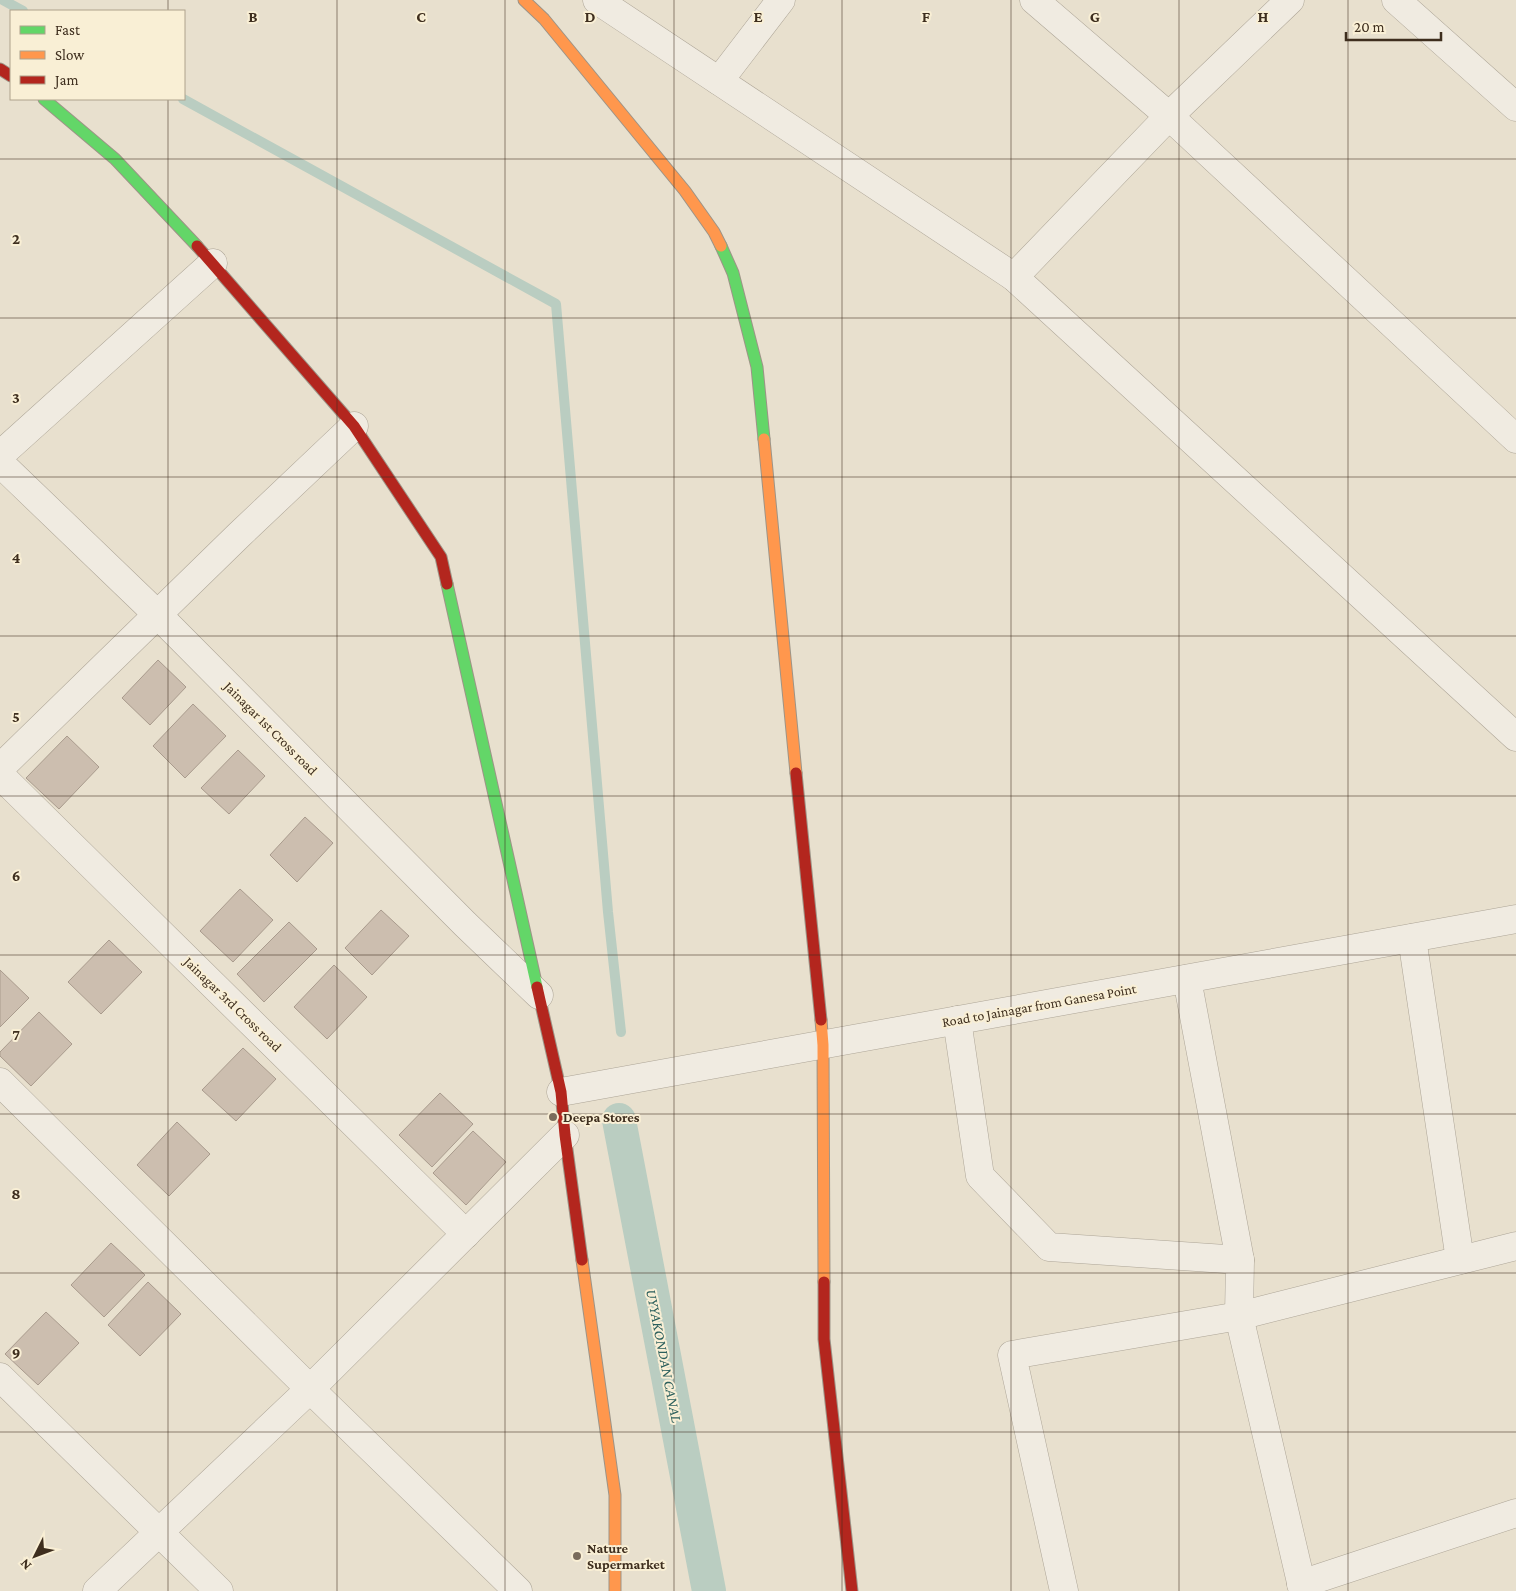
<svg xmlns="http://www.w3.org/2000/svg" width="1516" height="1591" viewBox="0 0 1516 1591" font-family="'Crimson Pro',serif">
<rect width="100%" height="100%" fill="#e8e0ce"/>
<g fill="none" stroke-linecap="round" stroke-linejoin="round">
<!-- stream -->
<g stroke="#bacdc1" stroke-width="10">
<path d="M3,0L23,11"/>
<path d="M183,99L556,304L608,912L621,1032"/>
</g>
<!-- canal -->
<path stroke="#bacdc1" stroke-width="34" d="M619,1120L709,1591"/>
</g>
<!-- building -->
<g fill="#ccbeaf" stroke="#a99b8d">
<path d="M158,660L186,687L150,725L122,698Z"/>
<path d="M193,704L226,736L185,778L153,746Z"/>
<path d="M67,736L99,767L59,809L26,778Z"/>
<path d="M238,750L265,776L229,814L201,788Z"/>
<path d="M305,817L333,843L297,882L270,855Z"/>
<path d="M240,889L273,920L233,962L200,931Z"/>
<path d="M381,910L409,936L372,975L345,948Z"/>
<path d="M289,922L317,949L264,1002L237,974Z"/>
<path d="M109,940L142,972L101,1014L68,982Z"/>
<path d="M334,965L367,997L327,1039L294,1007Z"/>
<path d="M0,970L29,998L0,1027Z"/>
<path d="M39,1012L72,1044L31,1086L0,1056V1052Z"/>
<path d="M243,1048L276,1079L236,1121L202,1090Z"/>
<path d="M440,1093L473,1124L432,1167L399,1135Z"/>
<path d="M177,1122L210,1154L169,1196L137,1165Z"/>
<path d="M473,1131L506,1162L466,1205L433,1173Z"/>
<path d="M111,1243L145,1275L104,1317L71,1285Z"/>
<path d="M148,1282L181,1314L140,1356L108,1325Z"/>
<path d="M46,1312L79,1343L38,1385L5,1354Z"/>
</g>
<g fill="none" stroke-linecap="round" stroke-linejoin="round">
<defs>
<g id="street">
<path d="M597,0L1014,277L1169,116L1516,439"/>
<path d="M1034,0L1169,116L1290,0"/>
<path d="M1396,0L1516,107"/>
<path d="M719,81L781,0"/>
<path d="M1014,277L1516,737"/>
<path d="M0,455L213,263"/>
<path d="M0,463L158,615L465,924L539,995"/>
<path d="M0,768L239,535L354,426"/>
<path d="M0,775L466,1234"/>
<path d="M1412,938L1460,1260"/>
<path d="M1187,979L1240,1260"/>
<path d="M957,1020L980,1176L1049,1247L1240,1260L1239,1316L1516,1246"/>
<path d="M0,1082L310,1389L518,1591"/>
<path d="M561,1092L1516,919"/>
<path d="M0,1377L219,1591"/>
<path d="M1301,1584L1516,1513"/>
<path d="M97,1591L310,1389L565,1135"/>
<path d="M1064,1591L1012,1355L1239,1316L1303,1591"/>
</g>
<g id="fast">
<path d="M44,99L115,159L197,246"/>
<path d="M721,246L733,273L757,367L764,439"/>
<path d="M447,584L537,987"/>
</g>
<g id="slow">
<path d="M524,0L544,19L685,191L714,232L721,246"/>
<path d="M764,439L796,773"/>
<path d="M821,1020L823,1045L824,1282"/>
<path d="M582,1260L615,1495V1591"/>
</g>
<g id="jam">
<path d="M0,69L11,76"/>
<path d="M197,246L354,426L441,557L447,584"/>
<path d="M796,773L821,1020"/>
<path d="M537,987L561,1092L565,1135L582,1260"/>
<path d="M824,1282V1339L852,1591"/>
</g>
</defs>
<!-- street casing -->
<use href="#street" stroke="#ada597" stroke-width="29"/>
<!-- fast casing -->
<use href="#fast" stroke="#9d9487" stroke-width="13"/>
<!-- slow casing -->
<use href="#slow" stroke="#9d9487" stroke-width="13"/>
<!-- jam casing -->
<use href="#jam" stroke="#9d9487" stroke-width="13"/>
<!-- street -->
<use href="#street" stroke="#f0ebe1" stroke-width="28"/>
<!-- fast -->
<use href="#fast" stroke="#63d668" stroke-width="11"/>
<!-- slow -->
<use href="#slow" stroke="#ff974d" stroke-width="11"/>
<!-- jam -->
<use href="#jam" stroke="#b3261e" stroke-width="11"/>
</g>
<!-- grid -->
<path fill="none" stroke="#3e2e1e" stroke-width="1" stroke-opacity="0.55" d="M168,0V11M337,0V1591M505,0V1591M674,0V1591M842,0V1591M1011,0V1591M1179,0V1591M1348,0V1591M168,99V1591M0,159H1516M0,318H1516M0,477H1516M0,636H1516M0,796H1516M0,955H1516M0,1114H1516M0,1273H1516M0,1432H1516"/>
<!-- markers -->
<g fill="#7a6c5c" stroke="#f9efd5" stroke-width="2">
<circle cx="553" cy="1117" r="5"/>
<circle cx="577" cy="1556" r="5"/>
</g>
<g text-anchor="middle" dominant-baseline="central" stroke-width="4" stroke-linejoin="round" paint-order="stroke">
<!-- street labels -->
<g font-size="14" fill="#3e2e1e" stroke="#f9efd5">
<text transform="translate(271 728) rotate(45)">Jainagar 1st Cross road</text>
<text transform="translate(233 1004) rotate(44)">Jainagar 3rd Cross road</text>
<text transform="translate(1039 1005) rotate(-10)">Road to Jainagar from Ganesa Point</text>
</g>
<!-- poi labels -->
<g font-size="14" font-weight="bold" fill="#3e2e1e" stroke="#f9efd5" text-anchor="start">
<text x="563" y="1117">Deepa Stores</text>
<text x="587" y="1548">Nature<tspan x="587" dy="16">Supermarket</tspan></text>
</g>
<!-- water labels -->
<g font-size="15" font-style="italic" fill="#2b5f5c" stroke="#f9efd5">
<text transform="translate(664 1356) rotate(79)">UYYAKONDAN CANAL</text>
</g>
</g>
<g font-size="16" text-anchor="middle" font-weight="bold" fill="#3e2e1e" stroke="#f9efd5" stroke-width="4" stroke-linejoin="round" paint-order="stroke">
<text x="253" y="22">B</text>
<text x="421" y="22">C</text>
<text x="590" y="22">D</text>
<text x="758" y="22">E</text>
<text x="926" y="22">F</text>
<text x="1095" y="22">G</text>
<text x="1263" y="22">H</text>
<text x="16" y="244">2</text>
<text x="16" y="403">3</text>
<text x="16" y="563">4</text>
<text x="16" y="722">5</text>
<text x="16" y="881">6</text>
<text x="16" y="1040">7</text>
<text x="16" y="1199">8</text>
<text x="16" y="1358">9</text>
</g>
<!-- legend -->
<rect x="10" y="10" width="175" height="90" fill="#f9efd5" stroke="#aea28c"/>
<rect x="20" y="26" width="25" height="8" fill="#63d668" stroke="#aea28c"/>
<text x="55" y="35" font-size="15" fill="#3e2e1e">Fast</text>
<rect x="20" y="51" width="25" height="8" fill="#ff974d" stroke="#aea28c"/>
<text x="55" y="60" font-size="15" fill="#3e2e1e">Slow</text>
<rect x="20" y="76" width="25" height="8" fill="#b3261e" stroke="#aea28c"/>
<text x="55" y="85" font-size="15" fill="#3e2e1e">Jam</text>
<!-- north arrow -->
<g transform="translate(35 1556) rotate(228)" stroke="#f9efd5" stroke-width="4" paint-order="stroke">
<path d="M0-4L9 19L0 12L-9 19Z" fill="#3e2e1e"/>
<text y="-8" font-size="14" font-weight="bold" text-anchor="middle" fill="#3e2e1e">N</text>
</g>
<!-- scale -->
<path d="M1346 32v8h95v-8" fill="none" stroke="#3e2e1e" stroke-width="2.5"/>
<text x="1354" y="32" font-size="15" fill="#3e2e1e" stroke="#f9efd5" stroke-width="4" paint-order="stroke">20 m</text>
</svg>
